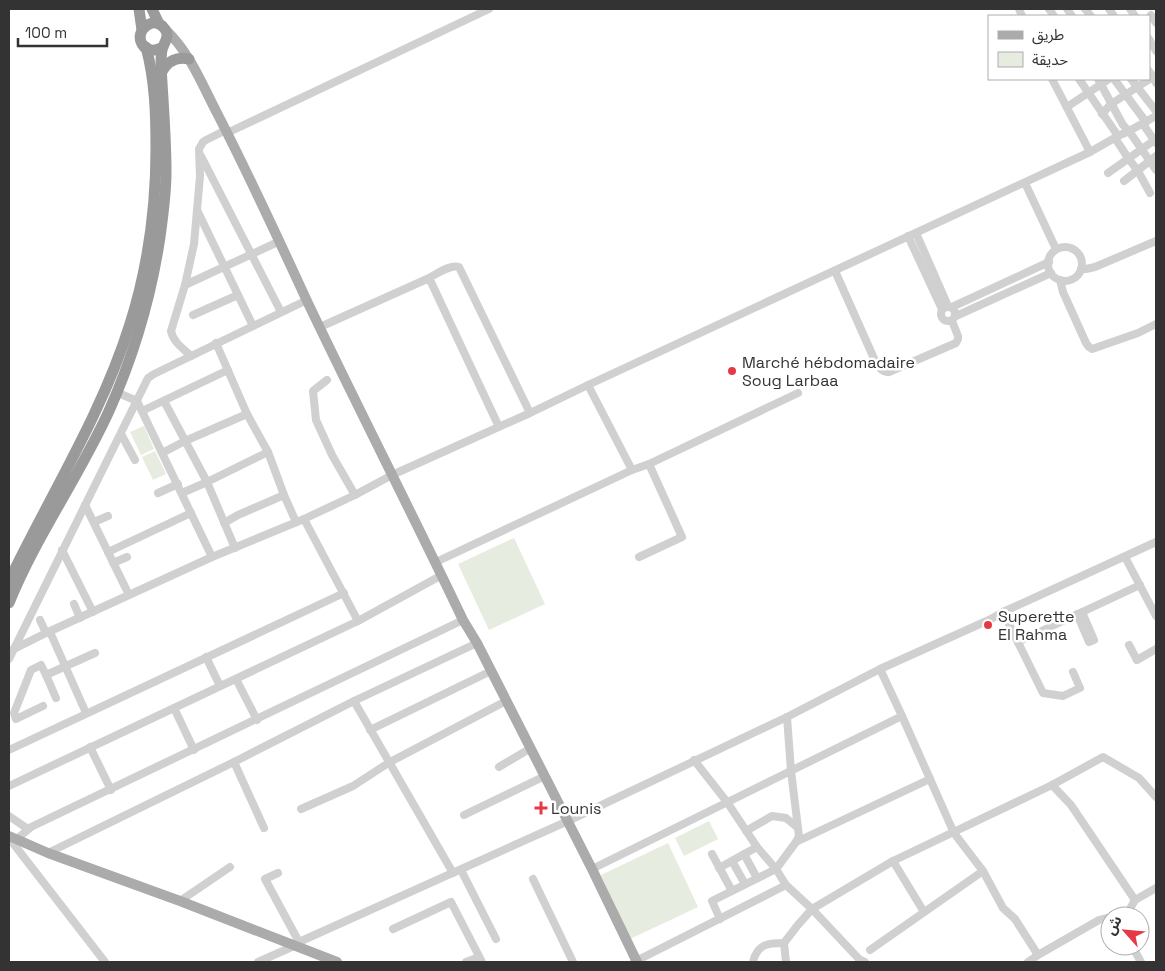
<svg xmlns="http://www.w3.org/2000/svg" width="1165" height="971" viewBox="0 0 1165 971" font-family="'Space Grotesk','Noto Sans Arabic',sans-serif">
<rect width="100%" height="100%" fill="#fff"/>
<!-- green -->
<g fill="#e6ecdf">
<path d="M144,426L154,449L141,455L130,432Z"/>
<path d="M155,451L166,474L153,480L142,457Z"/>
<path d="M514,538L545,604L489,630L458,564Z"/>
<path d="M709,821L718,839L684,856L675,838Z"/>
<path d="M668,843L698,907L630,939L601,875Z"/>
</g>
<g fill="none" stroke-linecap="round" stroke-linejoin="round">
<!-- minor -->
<g stroke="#d0d0d0" stroke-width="8">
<path d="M1019,9L1022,16"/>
<path d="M1049,9L1054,16"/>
<path d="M1067,9L1072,16"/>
<path d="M1085,9L1091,16"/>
<path d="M1109,9L1114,16"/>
<path d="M1130,9L1135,16"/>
<path d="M1151,15L1156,23"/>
<path d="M1149,39L1156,51"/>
<path d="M1149,71L1156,83"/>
<path d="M1052,79L1090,152"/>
<path d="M1079,79L1118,136"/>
<path d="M1098,79L1123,125L1129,131L1156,170"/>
<path d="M1114,79L1146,122"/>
<path d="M1131,79L1156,111"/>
<path d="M1067,107L1109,79"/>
<path d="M1102,114L1111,104L1156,75"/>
<path d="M1143,124L1156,143"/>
<path d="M227,133L489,9"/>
<path d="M1115,138L1128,158L1138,171L1150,193"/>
<path d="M201,156L281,312"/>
<path d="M1108,173L1156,139"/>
<path d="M1124,181L1156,156"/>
<path d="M1025,183L1056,249"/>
<path d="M197,210L253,326"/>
<path d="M916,233L948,306"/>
<path d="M908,236L942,309"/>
<circle cx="1065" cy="264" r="17"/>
<path d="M1081,269H1086L1095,267L1156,241"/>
<path d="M835,271L876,363C879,368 883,373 889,372L956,343L958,339V336L952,321"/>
<path d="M427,279C437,274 450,264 459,267L530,413"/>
<path d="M1060,280L1063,292L1086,343L1089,347L1092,349L1138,333L1156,324"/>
<path d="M185,285L280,241"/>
<circle cx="948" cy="314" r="7"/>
<path d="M952,307L1049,262"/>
<path d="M193,315L238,295"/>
<path d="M956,316L1051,273"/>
<path d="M320,327L427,279L431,282L499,427"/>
<path d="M216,343L247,414L268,452L284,495L296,522"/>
<path d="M191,356C184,349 173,342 171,331L185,285L194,244L200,176L199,149L203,142L206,140L226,130"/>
<path d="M327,380L313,391L316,420L332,455L355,495"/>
<path d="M588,385L632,470"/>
<path d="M116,392L137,401L212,557"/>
<path d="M164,401L207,482L235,548"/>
<path d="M142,411L228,370"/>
<path d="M121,434L135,460"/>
<path d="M162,453L185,441L247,414"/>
<path d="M158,493L178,484"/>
<path d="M182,493L207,482L268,452"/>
<path d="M85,505L129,595"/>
<path d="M304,519L358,621"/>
<path d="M94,522L108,516"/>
<path d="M224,523L238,515L284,495"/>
<path d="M62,550L93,612"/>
<path d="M108,552L191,513"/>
<path d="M639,557L682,537L649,464"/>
<path d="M1125,557L1156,616"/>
<path d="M436,562L632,470L649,464L798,393"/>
<path d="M113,563L127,557"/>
<path d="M74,604L80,618"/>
<path d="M1003,612L1043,693L1063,696L1080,688L1073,672"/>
<path d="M1077,614L1089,642L1094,640L1082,612"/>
<path d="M40,620L46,633"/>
<path d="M50,632L86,713"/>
<path d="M1018,642L1140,585"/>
<path d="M1129,645L1137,660L1156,649"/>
<path d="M12,650L46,633L212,557L304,519L355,495L392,475L530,413L588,385L1090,152L1118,136L1129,131L1156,116"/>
<path d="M206,657L220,686"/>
<path d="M9,659L148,378L154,374L307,300"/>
<path d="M880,669L902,716L954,833L983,871L1003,908L1015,919L1038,955"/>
<path d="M46,675L56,698"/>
<path d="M236,679L257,720"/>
<path d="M354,701L453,873"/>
<path d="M43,706L16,719L14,713L31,670L41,665L46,675L95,653"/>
<path d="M174,708L194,750"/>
<path d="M787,717L791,771L798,828"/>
<path d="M370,730L491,671"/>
<path d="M90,747L111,790"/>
<path d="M9,750L344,593"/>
<path d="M694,760L727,802L757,847L776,869L786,885L812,909L859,959L865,962"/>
<path d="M234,762L264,828"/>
<path d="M499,767L531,748"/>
<path d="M1052,785L1071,805L1135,900"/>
<path d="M9,786L358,621L442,575"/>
<path d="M301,809L353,786L390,762L506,701"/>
<path d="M464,815L545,776"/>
<path d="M9,816L28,829"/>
<path d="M9,838L105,962"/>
<path d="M17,839L31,827L463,620"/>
<path d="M796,842L930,779"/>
<path d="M48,853L234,762L354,701L477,643"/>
<path d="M712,854L732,891"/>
<path d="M744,854L757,878"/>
<path d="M732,861L745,884"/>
<path d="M893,861L924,912"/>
<path d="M719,868L757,847"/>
<path d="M592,869L902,716"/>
<path d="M461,870L496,939"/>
<path d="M278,873L265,879L299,942"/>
<path d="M533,879L573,962"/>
<path d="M180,901L230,867"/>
<path d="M1126,916L1135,900L1156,888"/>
<path d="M720,919L712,901L776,869L796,842L799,836L798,828L786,818L772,816L746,831"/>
<path d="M393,929L451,902L482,962"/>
<path d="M1132,946L1141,962"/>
<path d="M870,950L983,871"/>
<path d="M258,962L294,946L299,942L568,821L787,717L880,669L991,619L1003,612L1156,542"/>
<path d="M466,962L479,957"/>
<path d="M634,962L786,885"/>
<path d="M753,962C757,944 768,943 784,943"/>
<path d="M786,962L784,943L797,926L812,909L893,861L1052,785L1103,757L1139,778L1156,797"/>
<path d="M1028,962L1038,955L1099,920L1110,917"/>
</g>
<!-- major -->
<g stroke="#ababab" stroke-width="10">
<path d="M166,30C190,53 202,84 217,113C249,175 278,238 307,301C358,408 412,513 463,620L477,643L592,869L637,962"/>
<path d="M9,836L48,853L180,901L337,962"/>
</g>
<!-- highway -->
<g stroke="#9a9a9a" stroke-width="11">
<path d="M139,9L142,30"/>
<path d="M152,9L159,24"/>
<path d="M161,73C167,61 177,56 189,59"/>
<path d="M9,581C50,496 102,414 130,324C148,267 156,208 156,149C156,115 155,80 146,47"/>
<path d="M9,603C36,536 79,477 109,411C134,355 151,297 160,237C163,215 166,194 166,172C166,137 163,102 161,66C161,61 161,55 162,50C164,42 171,36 164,28C154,15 134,30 142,44C147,52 156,51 163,47"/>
</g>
</g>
<!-- markers -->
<g fill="#e63946" stroke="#fff" stroke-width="2">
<circle cx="732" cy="371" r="5"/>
<circle cx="988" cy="625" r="5"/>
<path d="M538.5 800.5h5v5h5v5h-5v5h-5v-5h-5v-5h5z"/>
</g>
<g text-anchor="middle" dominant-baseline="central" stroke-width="5" stroke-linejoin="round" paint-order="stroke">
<!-- poi labels -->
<g font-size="16" fill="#333" stroke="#fff" text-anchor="start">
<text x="742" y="362">Marché hébdomadaire<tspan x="742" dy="18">Soug Larbaa</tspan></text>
<text x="998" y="616">Superette<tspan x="998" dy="18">El Rahma</tspan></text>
<text x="551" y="808">Lounis</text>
</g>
</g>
<!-- border -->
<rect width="1165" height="971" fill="none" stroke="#333333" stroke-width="20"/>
<!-- legend -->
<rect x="988" y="15" width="162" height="65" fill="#ffffff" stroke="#adadad"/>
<rect x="998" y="31" width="25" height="8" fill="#ababab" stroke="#adadad"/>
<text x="1032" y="40" font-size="15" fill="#333333">طريق</text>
<rect x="998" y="52" width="25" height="15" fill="#e6ecdf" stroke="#adadad"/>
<text x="1032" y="65" font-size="15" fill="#333333">حديقة</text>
<!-- north arrow -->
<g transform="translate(1125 931) rotate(297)"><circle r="24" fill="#ffffff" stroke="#adadad"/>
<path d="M0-4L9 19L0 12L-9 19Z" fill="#e63946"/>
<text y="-8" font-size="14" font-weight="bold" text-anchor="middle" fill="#333333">ش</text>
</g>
<!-- scale -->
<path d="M18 38v8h89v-8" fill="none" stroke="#333333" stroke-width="2.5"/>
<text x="25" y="38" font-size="15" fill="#333333" stroke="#ffffff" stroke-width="4" paint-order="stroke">100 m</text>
</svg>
